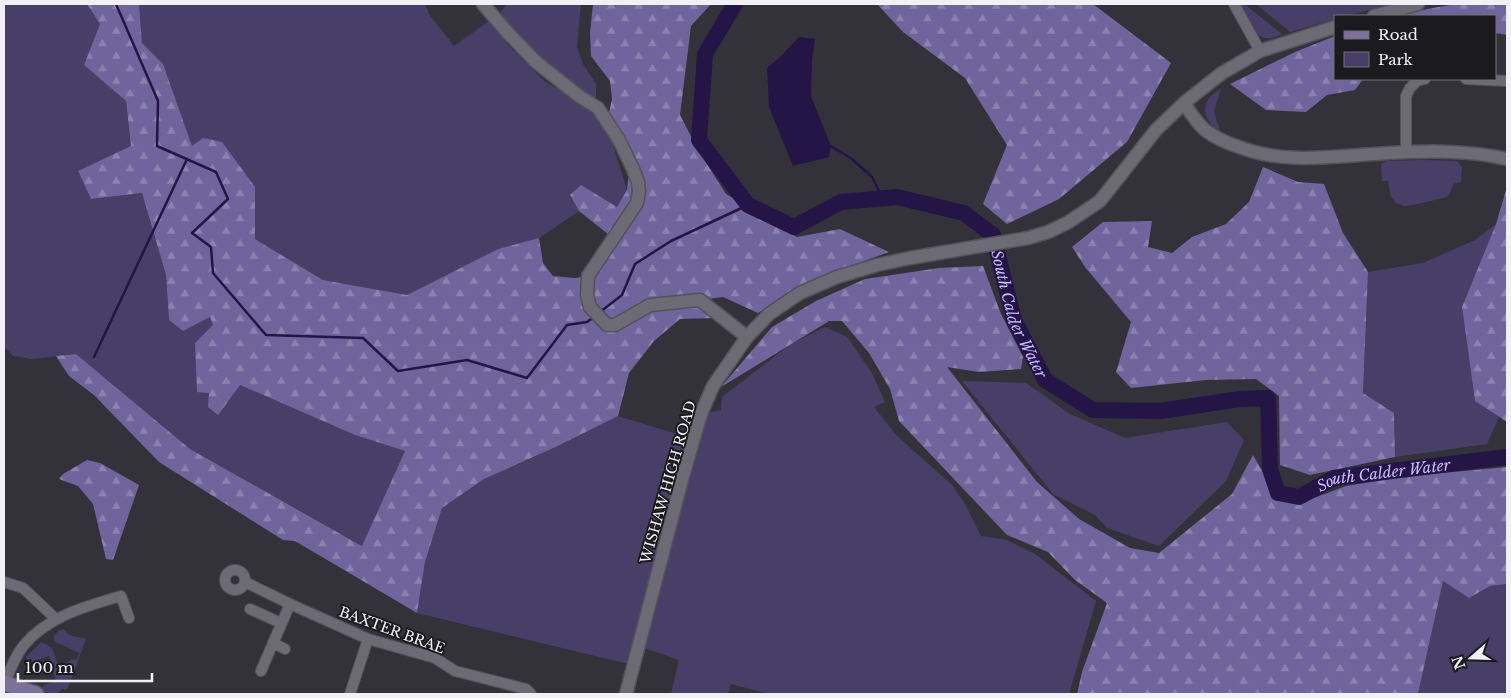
<svg xmlns="http://www.w3.org/2000/svg" width="1511" height="698" viewBox="0 0 1511 698" font-family="'Libre Baskerville',serif">
<defs>
<pattern id="forest-firs" width="22" height="20" patternUnits="userSpaceOnUse" patternTransform="scale(1.25)"><rect width="22" height="20" fill="#70649c"/><path d="M5 1l3.5 6h-7zM16 11l3.5 6h-7z" fill="#8c82af"/></pattern>
</defs>
<rect width="100%" height="100%" fill="#33323b"/>
<!-- green -->
<g fill="#483f69">
<path d="M4,4H87L100,24L84,65L126,101L131,147L78,171L91,199L142,193L166,275L169,320L183,331L210,317L240,385L355,435L405,451L363,546L190,449L76,354L31,359L13,356L4,346Z"/>
<path d="M139,4H425L429,14L454,46L489,21L509,46L544,81L592,110L611,139L627,190L617,207L570,195L579,211L539,238L498,249L407,295L323,280L255,239V187L192,147L163,64L142,43Z"/>
<path d="M507,4H581L577,47L583,64L596,84V97L592,100L527,47L499,14Z"/>
<path d="M1238,4H1244L1282,34C1277,36 1271,39 1266,38C1252,36 1244,15 1238,4Z"/>
<path d="M1256,4H1390L1346,16H1335V19L1290,32Z"/>
<path d="M1221,88L1214,111L1220,132C1210,125 1200,112 1208,100C1211,95 1217,92 1221,88Z"/>
<path d="M1422,160L1457,161L1462,167L1461,182L1453,184L1451,191L1447,197L1414,205L1404,206L1396,203L1391,197L1388,181H1382L1381,164L1386,161Z"/>
<path d="M1496,224L1462,307L1475,401L1499,417L1487,444L1395,457L1394,413L1363,394L1368,272L1423,263L1475,240Z"/>
<path d="M825,327L847,337L872,373L885,402L874,407L896,435L952,485L965,504L981,536L1007,540L1035,554L1096,601L1069,694H770L731,684L728,694H671L679,660L638,646L633,665L417,613L425,562L442,508L484,479L559,446L618,416L693,439L701,414L721,410L722,397L791,344Z"/>
<path d="M962,381L1026,383L1070,414L1125,438L1227,422L1244,440L1226,481L1159,546L1107,528L1095,515L1053,494Z"/>
<path d="M1443,581L1469,598L1490,586L1507,584V694H1418Z"/>
<path d="M64,629C69,638 77,636 86,639L68,688L66,690L62,689L57,694H51L41,690L44,685L56,681L49,656L32,662L28,661L26,657L41,642L52,648L58,664L64,665L72,659L76,660L79,653L54,641V636L58,631Z"/>
</g>
<!-- forest -->
<g fill="url(#forest-firs)">
<path d="M87,4H139L142,43L163,64L192,146L203,138L222,142L255,187V239L323,280L407,295L498,249L539,238L543,263L553,276L575,278L588,276L613,238L579,211L570,195L581,185L617,207L627,190L631,154L609,113L612,99L610,81L591,56L590,33L593,4H711L691,26L680,115L698,150L726,194L797,237L840,229L889,252L814,279L758,313L723,297L701,300L716,318L680,319L654,341L629,373L618,416L556,447L484,479L442,508L425,562L417,613L295,541L283,540L159,462L94,395L69,376L56,356L76,354L190,449L362,546L405,451L355,435L240,385L218,415L208,407L209,393L197,392L195,343L213,325L210,317L183,331L169,320L166,275L142,193L91,199L78,171L131,146L126,101L84,65L100,24Z"/>
<path d="M877,4H1093L1171,63L1127,142L1059,199L1007,224L983,204L1007,145L965,78L903,32Z"/>
<path d="M1456,4H1507V35L1495,33V16H1401L1427,9Z"/>
<path d="M1335,36V79H1363L1355,90L1327,95L1306,112L1266,110L1230,84L1295,52Z"/>
<path d="M1263,167L1298,182L1324,184L1343,233L1368,272L1363,393L1394,413L1395,457L1310,475L1280,465L1279,396L1256,379L1206,380L1131,388L1116,372L1131,322L1085,267L1072,247L1103,222L1152,221L1148,247L1172,253L1192,237L1226,224L1249,202Z"/>
<path d="M1507,187V422L1475,401L1462,307L1496,224Z"/>
<path d="M983,266L1001,314L1023,357L1021,369L979,372L947,367L1037,482L1079,519L1130,548L1159,553L1232,494L1253,455L1278,498L1298,504L1346,486L1409,476L1507,467V584L1490,586L1469,598L1443,581L1418,694H1077L1082,672L1107,603L1075,580L1048,552L1007,535L899,421L890,389L869,353L842,321H829L721,387L772,327L816,301L865,279L939,268Z"/>
<path d="M87,460L100,463L139,485L113,560L106,559L93,504L78,486L59,479L63,474Z"/>
</g>
<!-- water -->
<path fill="#241546" d="M799,37L815,39L812,61L811,96L831,146L829,157L793,166L769,107L767,68L780,57Z"/>
<g fill="none" stroke-linecap="round" stroke-linejoin="round">
<!-- stream -->
<g stroke="#241546" stroke-width="2.5">
<path d="M116,4L158,101L157,146L216,172L228,199L192,233L211,247L213,273L266,335L363,338L398,371L467,360L527,378L567,325L587,322L594,317"/>
<path d="M831,146L852,159L872,177L883,199"/>
<path d="M600,312L622,295L635,264L671,241L748,205"/>
<path d="M94,357L187,159"/>
</g>
<!-- river -->
<path stroke="#241546" stroke-width="16" id="s1" d="M735,4L705,54L699,140L748,205L794,227L841,202L897,197L964,213L993,235L1014,320L1045,380L1093,410L1160,411L1240,399L1268,398L1270,469L1278,493L1299,497L1334,478L1507,457"/>
<defs>
<g id="minor">
<path d="M1234,4L1260,51"/>
<path d="M1466,79L1507,81"/>
<path d="M1406,153V96L1410,88L1417,81L1425,79"/>
<circle cx="235" cy="580" r="10"/>
<path d="M4,582L23,588L56,619"/>
<path d="M245,582L290,604L368,639L435,658L455,671L526,689L531,694"/>
<path d="M250,609L281,623"/>
<path d="M273,643L285,649"/>
<path d="M261,671L290,604"/>
<path d="M5,683C10,670 15,656 24,645C48,616 87,606 121,596L129,618"/>
<path d="M350,694L368,639"/>
</g>
<g id="tertiary">
<path d="M483,4L508,33L536,62L579,96L598,108L619,140L633,169L638,182L639,191L637,203L588,276L587,295L590,307L607,325H615L650,305L700,300L747,337"/>
<path d="M1374,16L1418,4"/>
<path d="M1184,103C1190,112 1196,122 1205,130C1215,138 1227,143 1239,147C1284,164 1328,157 1374,154C1418,151 1464,149 1507,159"/>
<path d="M626,694L683,476L701,414L713,386L747,337L769,314L800,293L837,277L877,265L910,258L1028,238L1048,232L1067,223L1100,201L1156,130L1184,103L1222,73L1260,51L1335,27"/>
</g>
<path id="secondary" d="M4,683L36,694"/>
</defs>
<!-- minor casing -->
<use href="#minor" stroke="#535259" stroke-width="12"/>
<!-- tertiary casing -->
<use href="#tertiary" stroke="#535259" stroke-width="15"/>
<!-- secondary casing -->
<use href="#secondary" stroke="#535259" stroke-width="18"/>
<!-- minor -->
<use href="#minor" stroke="#6c6a74" stroke-width="10"/>
<!-- tertiary -->
<use href="#tertiary" stroke="#6c6a74" stroke-width="12"/>
<!-- secondary -->
<use href="#secondary" stroke="#7b719a" stroke-width="15"/>
</g>
<g text-anchor="middle" dominant-baseline="central" stroke-width="4" stroke-linejoin="round" paint-order="stroke">
<!-- street labels -->
<g font-size="14" fill="#f1f0f6" stroke="#1b1a1e">
<text transform="translate(668 482) rotate(-74)">WISHAW HIGH ROAD</text>
<text transform="translate(392 630) rotate(20)">BAXTER BRAE</text>
</g>
<!-- water labels -->
<g font-size="15" font-style="italic" fill="#c9bcfe" stroke="#1b1a1e">
<text stroke="none"><textPath href="#s1" startOffset="575">South Calder Water</textPath></text>
<text stroke="none"><textPath href="#s1" startOffset="1086">South Calder Water</textPath></text>
</g>
</g>
<!-- border -->
<rect width="1511" height="698" fill="none" stroke="#f1f0f6" stroke-width="10"/>
<!-- legend -->
<rect x="1334" y="15" width="162" height="65" fill="#1b1a1e" stroke="#717074"/>
<rect x="1344" y="31" width="25" height="8" fill="#7b719a" stroke="#717074"/>
<text x="1378" y="40" font-size="15" fill="#f1f0f6">Road</text>
<rect x="1344" y="52" width="25" height="15" fill="#483f69" stroke="#717074"/>
<text x="1378" y="65" font-size="15" fill="#f1f0f6">Park</text>
<!-- north arrow -->
<g transform="translate(1471 658) rotate(250)" stroke="#1b1a1e" stroke-width="4" paint-order="stroke">
<path d="M0-4L9 19L0 12L-9 19Z" fill="#f1f0f6"/>
<text y="-8" font-size="14" font-weight="bold" text-anchor="middle" fill="#f1f0f6">N</text>
</g>
<!-- scale -->
<path d="M18 673v8h134v-8" fill="none" stroke="#f1f0f6" stroke-width="2.5"/>
<text x="25" y="673" font-size="15" fill="#f1f0f6" stroke="#1b1a1e" stroke-width="4" paint-order="stroke">100 m</text>
</svg>
